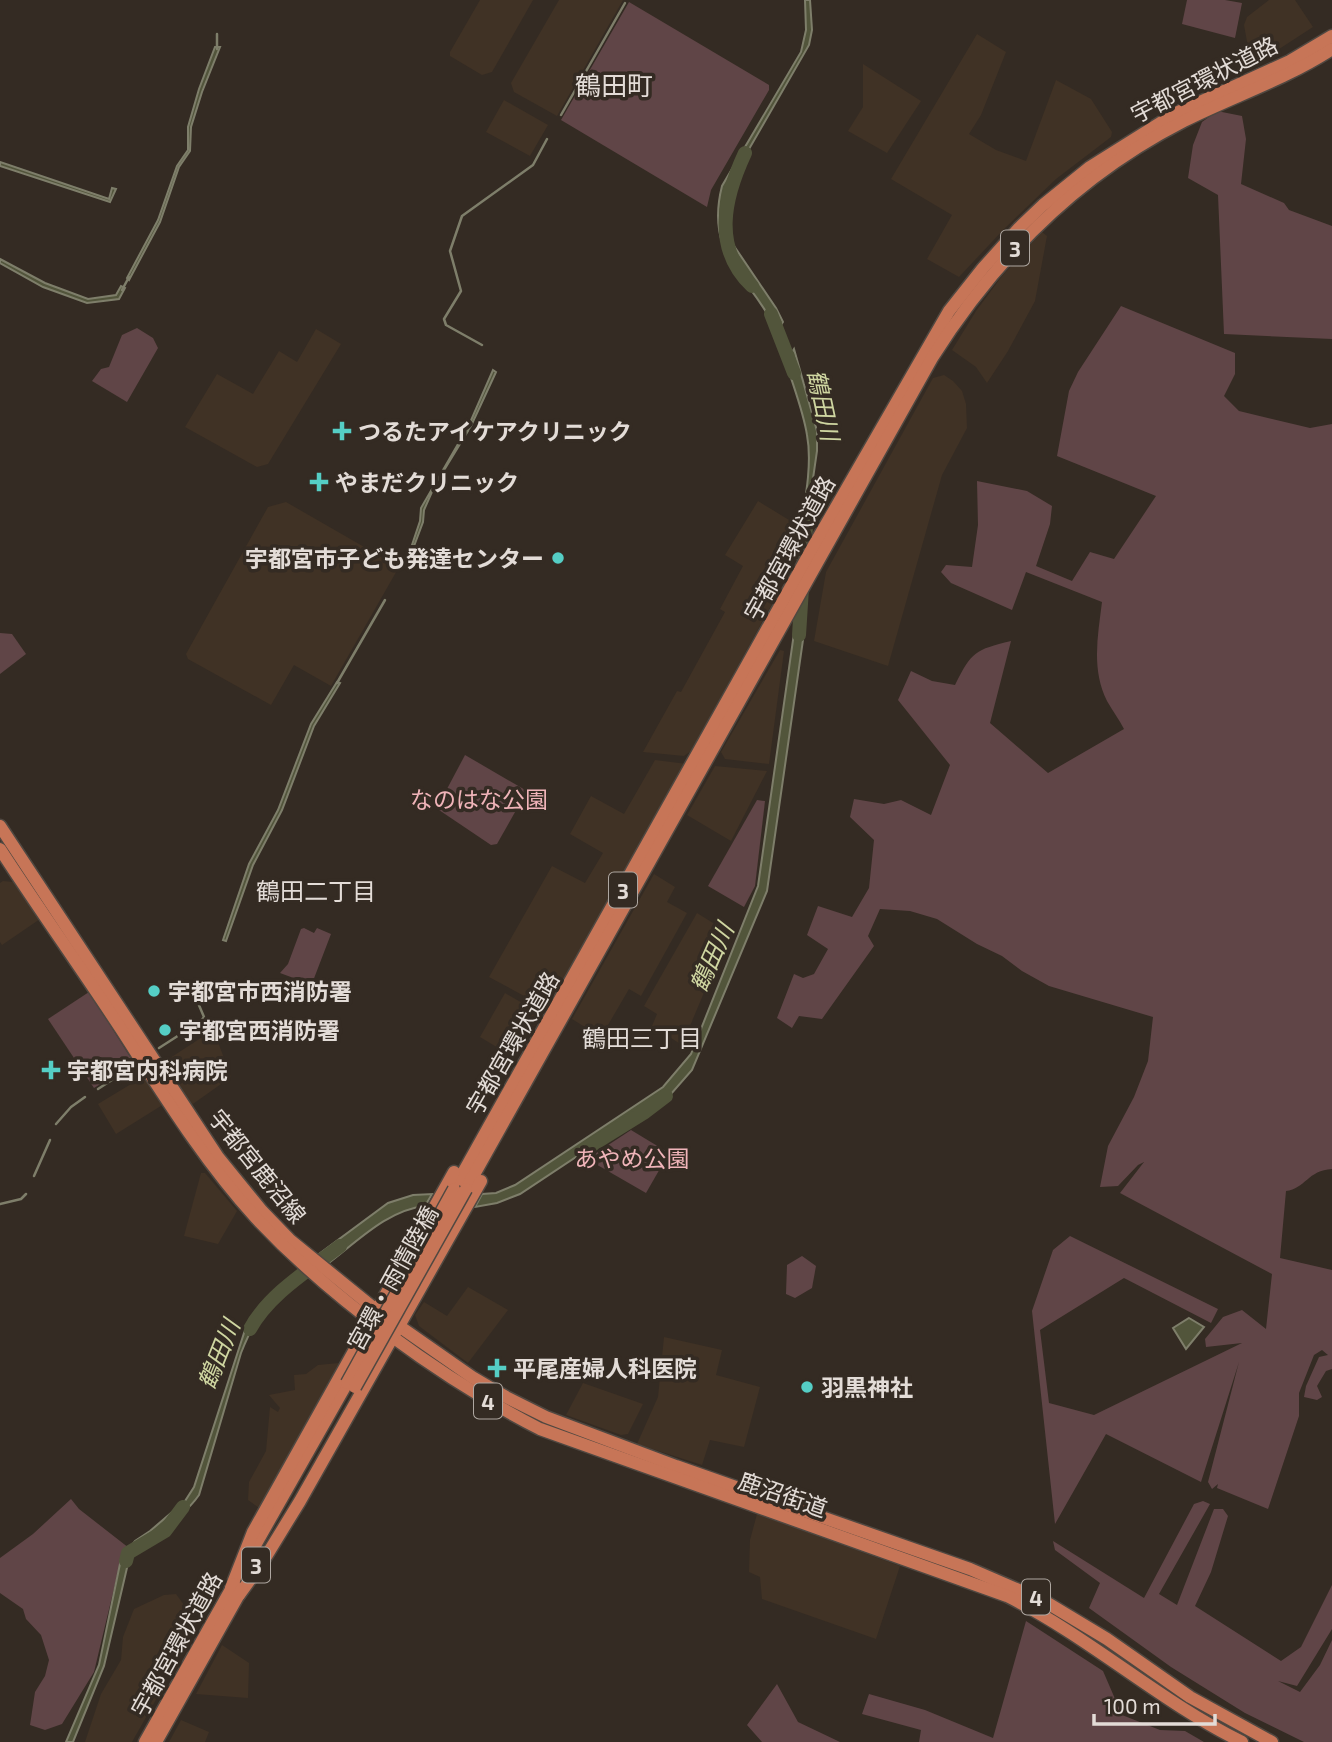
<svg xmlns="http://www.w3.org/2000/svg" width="1332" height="1742" viewBox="0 0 1332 1742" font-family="'Exo 2','Noto Sans JP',sans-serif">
<rect width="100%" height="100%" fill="#342b23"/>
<!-- built -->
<g fill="#403225">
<path d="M480,0H533L492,72L482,75L450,56V52Z"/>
<path d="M559,0H623L557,116L514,92L511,83Z"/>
<path d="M1269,0H1295L1313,27L1273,53L1248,47L1244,25L1247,17Z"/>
<path d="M977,34L1006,52L981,115L969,134L996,150L1026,161L1056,80L1091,99L1112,132L1111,137L1056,179L1004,229L959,277L927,259L952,215L891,179Z"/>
<path d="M863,64L921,101L887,153L848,131L863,107Z"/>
<path d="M504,100L548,125L530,156L486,132Z"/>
<path d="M1042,232L1047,236L1035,301L1008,351L987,383L976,367L952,350L976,311L1002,276Z"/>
<path d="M316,329L341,344L268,464L257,467L185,427L217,374L253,394L279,351L297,362Z"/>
<path d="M944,375L953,381L962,391L966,404L967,428L942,475L888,666L814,641L826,572L933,378Z"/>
<path d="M758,501L789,520L787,557L776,576L777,595L691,751L684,756L643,752L677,691L681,692L725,612L720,609L743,566L725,555Z"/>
<path d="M286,502L399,567L331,686L294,665L271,705L188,659L186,654L268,507Z"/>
<path d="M780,650L784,651L769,764L725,759L721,752Z"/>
<path d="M655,760L687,764L550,1010L489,977L552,866L585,883L603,853L570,834L591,796L624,814Z"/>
<path d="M715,766L767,771L731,841L687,815Z"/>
<path d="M654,874L675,887L667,902L687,913L641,996L629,989L601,1037L572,1019Z"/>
<path d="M3,881L13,882L40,919L2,945L0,942V883Z"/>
<path d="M697,913L729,933L682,1045L652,1026L657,1014L644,1006Z"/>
<path d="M505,993L538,1012L539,1018L515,1058L480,1037Z"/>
<path d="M210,1032L215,1034L231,1077L190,1106L166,1065L167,1060Z"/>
<path d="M146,1075L164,1104L116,1134L98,1104Z"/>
<path d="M201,1173H205L237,1211L218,1244L184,1236Z"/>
<path d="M468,1287L508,1310L468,1363L419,1326L415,1315L424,1302L447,1316Z"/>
<path d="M664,1337L722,1350L716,1375L760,1387L744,1447L710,1440L702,1465L637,1444L658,1397Z"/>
<path d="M339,1363L324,1390L259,1508L248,1500L249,1482L266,1451L270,1407L278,1412L280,1408L269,1395L295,1390L294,1375L306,1374L318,1365Z"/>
<path d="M583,1383L643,1404L628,1434L621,1435L566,1415Z"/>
<path d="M757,1514L900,1566L876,1639L762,1599L760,1577L749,1572L750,1540Z"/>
<path d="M176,1594L184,1605L175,1638L188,1643L132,1742H85L101,1694L121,1660L123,1637L134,1609L164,1595Z"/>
<path d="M222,1645L249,1663L248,1698L196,1694Z"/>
<path d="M181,1720L209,1732L205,1742H169Z"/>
</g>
<!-- green -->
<g fill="#604547">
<path d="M1187,0H1225L1242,3L1235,38L1182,24Z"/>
<path d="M629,2L769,85V90L711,190L707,207L561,120Z"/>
<path d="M1217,111L1242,116L1246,139L1241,184L1284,203L1289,210L1332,226V339L1224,334L1218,195L1188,178L1193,145L1202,122Z"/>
<path d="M1121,306L1235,353V374L1224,396L1239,411L1310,428L1332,424V1169C1308,1170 1305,1189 1286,1191L1280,1258L1332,1270V1369L1326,1371L1317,1386L1322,1397L1317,1400L1304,1397L1306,1386L1319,1357L1328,1355L1322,1350L1314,1355L1299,1393V1416L1268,1509L1217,1488L1218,1484L1212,1489L1208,1482L1239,1362L1201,1482L1106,1434L1055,1524L1032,1311L1053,1250L1070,1236L1218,1309L1211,1323L1124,1278L1040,1330L1049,1403L1094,1415L1242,1343L1206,1347L1205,1339L1223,1317L1242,1310L1266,1329L1272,1274L1120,1193L1144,1162L1138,1165L1118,1186L1100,1187L1108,1146L1134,1097L1148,1061L1153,1017L1049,986L1022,971L1002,956L977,944L937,919L910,911L880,909L868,936L874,946L822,1019L799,1016L792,1028L777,1018L794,974L803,978L814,974L828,949L807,935L818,906L852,917L869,888L874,840L850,817L854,799L884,804L901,800L931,815L950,765L898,700L911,671L932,681L955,685C972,651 975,650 1011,641L990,723L1048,773L1124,729C1119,719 1112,710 1107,701C1091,669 1098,635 1102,602L1026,572L1012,610L951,583L941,572L946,565L972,567L978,525L977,481L1027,491L1052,506L1050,524L1036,566L1072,581L1090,552L1114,559L1156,496L1057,456L1069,391L1078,372Z"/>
<path d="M137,328L153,338L158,348L127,402L92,381L101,369L109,367L122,335Z"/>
<path d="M0,633L12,634L26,654L0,674Z"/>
<path d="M465,755L527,791L497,844L491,845L439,810V804Z"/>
<path d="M757,800L765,801L755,886L744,907L708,886Z"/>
<path d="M304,928L314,933L317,928L331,934L313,981L307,983L280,973L288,964L301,929Z"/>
<path d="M89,992L134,1063L94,1088L48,1019Z"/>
<path d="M631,1130L669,1153L646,1193L587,1159Z"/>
<path d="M802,1256L816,1266L812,1288L795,1298L786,1294L787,1265Z"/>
<path d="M71,1499L79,1509L129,1548L121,1559L94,1672L62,1724L45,1730L30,1725L35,1692L45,1676L49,1660L41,1635L26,1619L23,1609L0,1593V1558L33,1534Z"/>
<path d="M1203,1501L1210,1504L1159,1594L1177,1605L1214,1509H1223L1228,1516L1211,1572L1195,1606L1281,1661L1301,1647L1332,1585V1629L1297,1686L1278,1681L1300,1692L1320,1665L1332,1640V1742H1304L1245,1713L1171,1667L1089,1608L1100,1583L1055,1550L1053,1541L1144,1598L1194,1504Z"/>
<path d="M1026,1621L1103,1671L1122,1715L1160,1730L1185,1731L1204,1742H919L921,1730L862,1714L869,1694L925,1710L993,1738Z"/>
<path d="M777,1684L798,1722L840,1742H762L747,1725Z"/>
</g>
<!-- water -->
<g fill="#52553b" stroke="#7e7e6a" stroke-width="2">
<path d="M805,0H810L812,30L809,45L730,182L725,213V230L730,240L776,308L783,322L777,331C750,275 704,257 722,186L801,52L806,30Z"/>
<path d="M215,47H220L202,92L191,127L190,151L179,167L160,222L129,280L127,278L158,220L177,166L188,150V127L199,89Z"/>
<path d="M0,162L109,199L112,188L116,189L110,202L0,166Z"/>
<path d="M0,259L45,283L88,299L116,295L121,286L125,288L119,299L87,303L43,287L0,263Z"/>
<path d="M794,349L817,431V451L809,506L807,539L796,559C800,521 814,472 807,435C803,410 793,386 786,362Z"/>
<path d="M493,370L496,372L471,426L435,485L424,510L423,522L414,546L412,545L420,521L421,508L469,425Z"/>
<path d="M805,611L804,633L767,891L692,1070L671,1094L520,1194L497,1203L475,1207L482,1194L496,1193L515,1185L663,1087L691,1054L758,886L795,626Z"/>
<path d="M337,682L340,683L314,726L282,810L253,865L226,941L223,940L249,864L278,810L311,724Z"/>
<path d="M432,1194L425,1206C388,1210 359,1240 330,1262L319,1254L388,1203L413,1195Z"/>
<path d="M288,1281L296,1284C264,1306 255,1318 241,1353L199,1495C181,1521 151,1533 130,1555L104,1666L73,1742H66L99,1665L121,1559L135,1541L150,1531L185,1501L194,1487L245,1330L257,1311Z"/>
<path d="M1189,1318L1204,1327L1186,1349L1173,1328Z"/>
</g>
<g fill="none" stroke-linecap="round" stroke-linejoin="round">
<!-- stream -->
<g stroke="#7e7e6a" stroke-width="2.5">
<path d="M217,34V49"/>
<path d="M561,115L625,3"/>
<path d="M122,290L129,277"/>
<path d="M482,345L446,325L444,319L461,291L450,251L462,216L533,165L547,139"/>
<path d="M337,683L385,600"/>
<path d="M159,1048L201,1021L204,1017L193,991"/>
<path d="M98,1089L132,1067"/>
<path d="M56,1124L71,1107L85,1097"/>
<path d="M34,1176L50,1140"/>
<path d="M0,1204L21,1199L26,1194"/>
</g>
<!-- river -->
<g stroke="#52553b" stroke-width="14">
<path d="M745,153C724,198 712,248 752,286"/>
<path d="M771,314L794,373"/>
<path d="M799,635L806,526"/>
<path d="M587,1148L645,1112L666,1096"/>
<path d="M250,1329C269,1294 309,1270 340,1246"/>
<path d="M126,1561L128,1553L165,1531L183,1507"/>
</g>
<defs>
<g id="primary">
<path d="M0,826L218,1157L262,1211L290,1240L376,1310L472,1377L506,1397L546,1417L676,1466L970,1569L1044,1601L1107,1639L1190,1697L1272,1742"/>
<path d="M0,849C39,909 81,968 121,1029C163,1094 204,1161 256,1218C331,1298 442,1379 540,1429L1007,1596C1091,1638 1159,1701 1242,1742"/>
<path d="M454,1189L813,547L949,311L983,268L1019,228L1043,205L1090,167L1176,113L1290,61L1332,36"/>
<path d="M466,1189L932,358C995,258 1078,175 1184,121C1234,96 1286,79 1332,49"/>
<path d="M253,1549L347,1383"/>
<path d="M231,1588L253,1532L454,1172"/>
<path d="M239,1595L262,1563L300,1501L481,1181"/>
<path d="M145,1742L234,1584"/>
<path d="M156,1742L242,1589"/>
</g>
</defs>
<!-- primary casing -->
<use href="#primary" stroke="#504841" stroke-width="15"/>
<!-- primary -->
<use href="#primary" stroke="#c77557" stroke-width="12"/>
<defs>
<g id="primary-bridge">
<path d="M347,1383L454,1189"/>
<path d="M355,1387L466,1189"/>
</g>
</defs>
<!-- primary-bridge casing -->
<use href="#primary-bridge" stroke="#504841" stroke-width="15" stroke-linecap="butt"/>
<!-- primary-bridge -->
<use href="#primary-bridge" stroke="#c77557" stroke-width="12"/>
</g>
<!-- markers -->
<g fill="#55cec5" stroke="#342b23" stroke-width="2.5">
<path d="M338.5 420.5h7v7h7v7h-7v7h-7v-7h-7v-7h7z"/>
<path d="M315.5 471.5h7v7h7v7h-7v7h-7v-7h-7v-7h7z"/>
<circle cx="558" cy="558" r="7"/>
<circle cx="154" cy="991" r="7"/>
<circle cx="165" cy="1030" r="7"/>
<path d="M47.5 1059.5h7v7h7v7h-7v7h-7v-7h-7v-7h7z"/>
<path d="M493.5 1357.5h7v7h7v7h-7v7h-7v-7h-7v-7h7z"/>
<circle cx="807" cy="1387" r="7"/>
</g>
<g text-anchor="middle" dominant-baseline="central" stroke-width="7" stroke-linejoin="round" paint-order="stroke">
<!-- shield labels -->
<g fill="#342b23" stroke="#aea7a1" stroke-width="2">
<rect x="1001" y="230.5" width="28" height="35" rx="5"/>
<rect x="609" y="872.5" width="28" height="35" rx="5"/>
<rect x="474" y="1383.5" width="28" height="35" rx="5"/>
<rect x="242" y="1547.5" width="28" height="35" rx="5"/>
<rect x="1022" y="1579.5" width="28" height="35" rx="5"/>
</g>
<g font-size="21" font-weight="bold" fill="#e3dcd7">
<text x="1015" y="248">3</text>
<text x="623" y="890">3</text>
<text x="488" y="1401">4</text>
<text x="256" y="1565">3</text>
<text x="1036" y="1597">4</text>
</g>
<!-- street labels -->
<g font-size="23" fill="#e3dcd7" stroke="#342b23">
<text transform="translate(1204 79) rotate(-27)">宇都宮環状道路</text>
<text transform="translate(789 548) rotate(-61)">宇都宮環状道路</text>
<text transform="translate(512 1043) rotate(-60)">宇都宮環状道路</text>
<text transform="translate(258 1166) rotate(51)">宇都宮鹿沼線</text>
<text transform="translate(392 1278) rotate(-61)">宮環・雨情陸橋</text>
<text transform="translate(783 1494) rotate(19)">鹿沼街道</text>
<text transform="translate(176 1644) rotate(-61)">宇都宮環状道路</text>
</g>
<!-- poi labels -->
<g font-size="23" font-weight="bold" fill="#e3dcd7" stroke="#342b23" text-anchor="start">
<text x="358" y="431">つるたアイケアクリニック</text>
<text x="335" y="482">やまだクリニック</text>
<text x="544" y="558" text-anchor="end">宇都宮市子ども発達センター</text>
<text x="168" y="991">宇都宮市西消防署</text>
<text x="179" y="1030">宇都宮西消防署</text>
<text x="67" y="1070">宇都宮内科病院</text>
<text x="513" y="1368">平尾産婦人科医院</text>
<text x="821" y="1387">羽黒神社</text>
</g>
<!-- park labels -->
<g font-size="23" fill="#f0b4b9" stroke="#342b23">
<text x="479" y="799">なのはな公園</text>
<text x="632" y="1158">あやめ公園</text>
</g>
<!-- water labels -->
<g font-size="24" font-style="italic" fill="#cfd6a1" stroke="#342b23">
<text transform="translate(824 405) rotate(78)">鶴田川</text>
<text transform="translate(711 957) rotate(-66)">鶴田川</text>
<text transform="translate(218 1354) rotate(-68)">鶴田川</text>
</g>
<!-- neighbourhood labels -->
<g font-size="24" fill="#e3dcd7" stroke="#342b23">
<text x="316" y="890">鶴田二丁目</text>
<text x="642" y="1037">鶴田三丁目</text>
</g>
<!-- quarter labels -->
<g font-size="26" fill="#e3dcd7" stroke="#342b23">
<text x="614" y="84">鶴田町</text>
</g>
</g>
<!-- scale -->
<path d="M1094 1714v10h121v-10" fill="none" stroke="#e3dcd7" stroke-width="3.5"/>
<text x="1104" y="1714" font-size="21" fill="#e3dcd7" stroke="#342b23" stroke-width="5" paint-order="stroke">100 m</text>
</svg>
